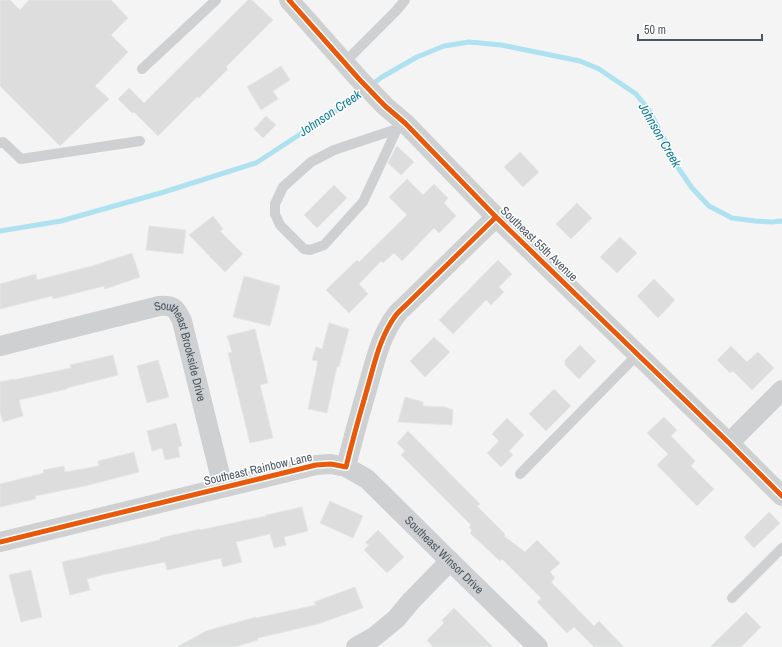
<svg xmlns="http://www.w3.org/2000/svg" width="782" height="647" viewBox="0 0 782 647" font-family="'Archivo Narrow',sans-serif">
<rect width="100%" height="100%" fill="#f4f4f4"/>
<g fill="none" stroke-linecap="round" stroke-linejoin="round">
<!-- stream -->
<g stroke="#aee2f0" stroke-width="5">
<path d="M371,85L382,77L417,57L444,46L469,42L501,45L580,61L599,69L636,94L649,110L679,169L692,188L709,206L732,218L755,221L772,222L782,221"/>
<path d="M0,231L61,221L164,192L256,163L351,101L365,90"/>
</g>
</g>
<!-- building -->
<g fill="#ddddde" stroke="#e5e6e7">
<path d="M0,0H10L20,10L29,0H111L128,18L111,35L128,52L95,86L109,99L60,146L0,86Z"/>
<path d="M248,0H252L273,20L226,67L228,69L199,98L197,97L158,136L134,112L132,113L118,99L129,88L144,103Z"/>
<path d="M281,66L290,80L273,91L278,99L261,110L247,87Z"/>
<path d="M266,116L276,125L263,138L254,129Z"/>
<path d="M397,146L414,162L401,175L388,163L396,147Z"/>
<path d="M520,152L539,172L523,187L504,167Z"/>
<path d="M407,179L423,195L434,184L448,198L444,203L456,216L439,233L434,228L402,261L394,253L383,263L381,261L359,284L368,294L349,313L326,290L357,260L359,262L407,215L389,197Z"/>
<path d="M334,185L347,198L317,228L304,215Z"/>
<path d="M577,203L592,218L571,239L556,224Z"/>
<path d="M213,216L223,229L220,231L243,254L225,272L189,235Z"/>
<path d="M149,226L186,230L183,254L146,250Z"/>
<path d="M620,237L637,253L617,273L600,257Z"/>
<path d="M132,253L140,277L105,289L104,286L53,299L52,296L0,309V284L36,274L37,280L92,266Z"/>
<path d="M498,260L512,274L499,287L504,292L491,305L486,300L453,334L439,320Z"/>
<path d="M244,276L280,286L270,326L233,317Z"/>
<path d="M654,279L675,300L658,318L637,296Z"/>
<path d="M329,323L349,329L339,367L337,366L327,413L308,409L318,361L312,360L316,347L322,349Z"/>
<path d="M255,329L268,383L260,385L273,438L250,443L228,353L232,352L227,336Z"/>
<path d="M434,337L450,352L425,377L410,361Z"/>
<path d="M580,345L596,361L579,379L565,365V360Z"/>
<path d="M731,346L747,362L758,352L774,368L752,390L733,371L730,373L717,360Z"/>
<path d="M113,355L118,375L67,388V389L19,400L23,416L3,422L0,412V382L13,379V380L71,368L70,365Z"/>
<path d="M158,360L169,397L147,403L137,366Z"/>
<path d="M554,389L571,406L546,431L529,414Z"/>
<path d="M405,397L423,402V406L445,407L453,410L452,425L398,422Z"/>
<path d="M664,417L677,430L671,436L695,461L691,466L714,489L697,506L657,465L668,454L647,433Z"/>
<path d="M507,418L524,435L509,451L513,455L501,467L487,453L499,441L492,434Z"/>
<path d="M176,423L182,446L178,447L180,457L165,460L162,448L152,451L147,431Z"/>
<path d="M408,431L480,504L477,506L505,534L504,536L525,552L537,540L560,563L550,572L555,578L551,582L594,626L599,621L624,647H594L574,627L567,633L537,602L541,598L502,559L500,561L470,533L472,531L469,527L471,525L401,455L405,451L397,443Z"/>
<path d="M134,452L139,472L85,486L35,496L36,499L0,507V484L44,473L43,470L64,466L65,472L99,466L98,461Z"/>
<path d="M330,501L363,516L353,538L320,523Z"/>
<path d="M302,507L308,531L284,537L286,545L274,548L270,534L236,542L242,562L223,567L221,558L167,570L165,562L102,575L87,579L90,590L70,595L62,562L160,540V538L200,529V530L266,516V515Z"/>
<path d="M769,512L780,523L754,548L744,537Z"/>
<path d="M378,530L404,557L387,573L364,550L369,545L365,543Z"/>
<path d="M31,570L42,617L21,622L9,575Z"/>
<path d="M355,587L363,608L318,624L258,638V640L235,647H177L206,631L256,617V618L316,605L314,602Z"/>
<path d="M454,608L493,647H433L427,640L444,623L442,620Z"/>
<path d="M746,612L761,627L741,647H710Z"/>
</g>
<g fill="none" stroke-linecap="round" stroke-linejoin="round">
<!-- service -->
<g stroke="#ced0d2" stroke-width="10">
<path d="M344,63L396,11L405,0"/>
<path d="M142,69L216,0"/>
<path d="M397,129L334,150L311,162L283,187L275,204V214L280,225L304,249L310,250L324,245L363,202L397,129L405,123"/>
<path d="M0,143L3,142L21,159L140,141"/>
<path d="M520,474L638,354"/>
<path d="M732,598L782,548"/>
</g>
<!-- minor -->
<g stroke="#ced0d2" stroke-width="20">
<path d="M289,0L359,79L385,106L405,123L496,217L729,443L782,496"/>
<path id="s1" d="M0,346L159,306C174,305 176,308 182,321L223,487"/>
<path d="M729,443L782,390"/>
<path d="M346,467C352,442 359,417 366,393C374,366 379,338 396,315C399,311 403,308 407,304L496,217"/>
<path id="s2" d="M0,542L316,465L331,464L346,467L367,479L450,561L538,647"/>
<path d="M356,647L374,637L396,619L411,601L450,561"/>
</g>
<defs>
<g id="cycleway">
<path d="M289,0L359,79L385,106L405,123L496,217L729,443L782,496"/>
<path d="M0,542L316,465L331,464L346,467C352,442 359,417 366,393C374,366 379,338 396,315C399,311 403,308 407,304L496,217"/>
</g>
</defs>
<!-- cycleway casing -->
<use href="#cycleway" stroke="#fff" stroke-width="8"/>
<!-- cycleway -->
<use href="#cycleway" stroke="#e8590c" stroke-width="5"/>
</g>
<g text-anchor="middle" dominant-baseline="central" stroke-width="3" stroke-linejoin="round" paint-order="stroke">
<!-- street labels -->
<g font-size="12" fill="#4a5661" stroke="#fff">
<text transform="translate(539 244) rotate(44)">Southeast 55th Avenue</text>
<text stroke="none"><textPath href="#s1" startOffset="218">Southeast Brookside Drive</textPath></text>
<text transform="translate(258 469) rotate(-13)">Southeast Rainbow Lane</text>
<text stroke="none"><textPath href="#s2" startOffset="488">Southeast Winsor Drive</textPath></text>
</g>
<!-- water labels -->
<g font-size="13" font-style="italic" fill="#0c7c9b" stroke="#fff">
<text transform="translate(330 113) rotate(-34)">Johnson Creek</text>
<text transform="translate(660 135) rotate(60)">Johnson Creek</text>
</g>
</g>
<!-- scale -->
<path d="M638 34v6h124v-6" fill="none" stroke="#4a5661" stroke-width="2"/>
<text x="644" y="34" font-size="12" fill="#4a5661" stroke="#ffffff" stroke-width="3" paint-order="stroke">50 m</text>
</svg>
